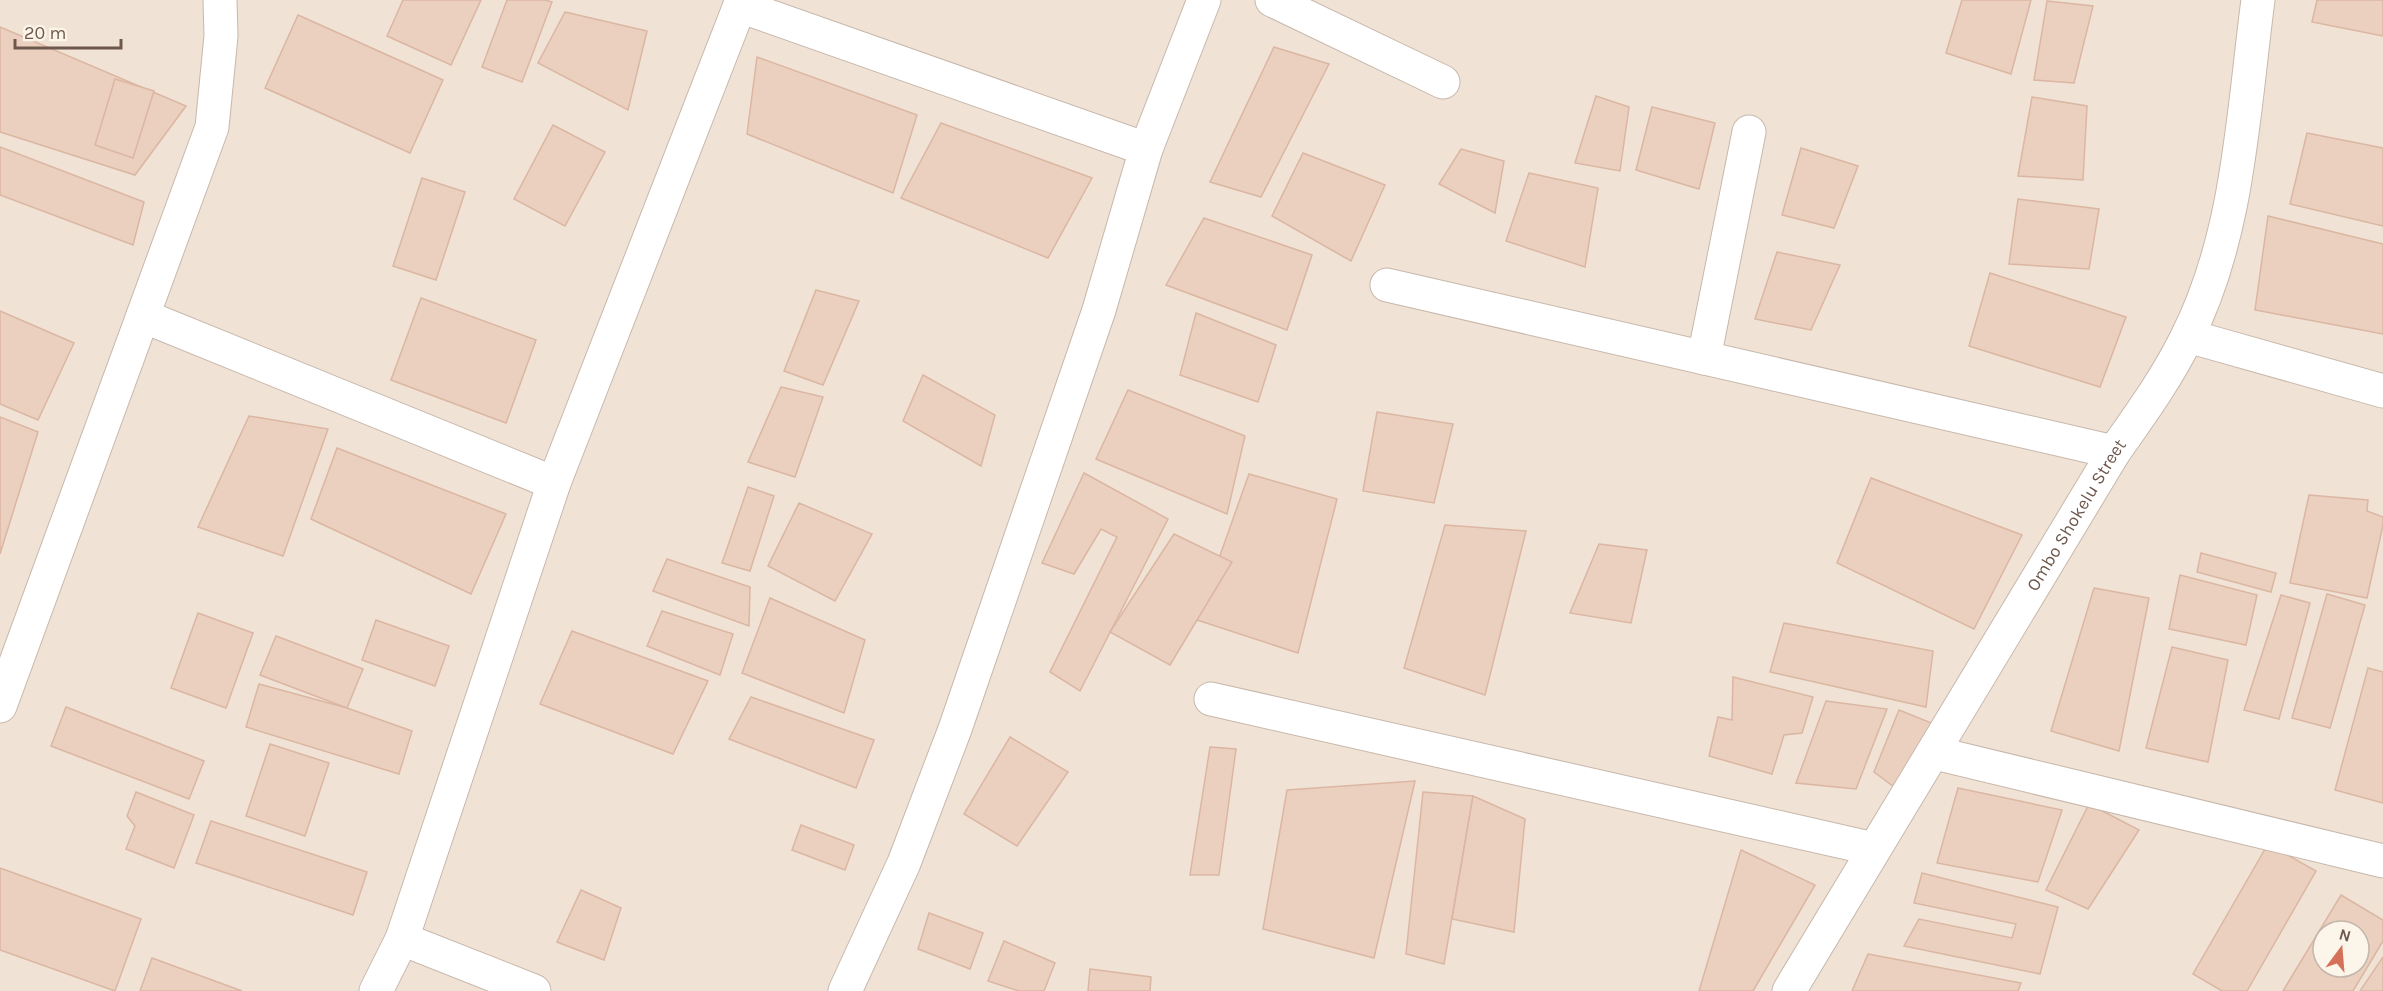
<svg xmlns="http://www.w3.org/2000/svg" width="2383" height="991" viewBox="0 0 2383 991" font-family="Karla,sans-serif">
<rect width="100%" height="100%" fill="#f9f0e4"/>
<!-- residential -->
<path fill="#f0e2d4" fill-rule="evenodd" d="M0,0H2383V991H0ZM2323,931H2359V967H2323Z"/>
<!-- building -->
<g fill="#ebd0c0" stroke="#dbb6a2" stroke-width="1.5" fill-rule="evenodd">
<path d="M403,0H481L451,65L387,36Z"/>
<path d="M507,0H545L552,2L522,82L482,67Z"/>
<path d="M1962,0H2031L2011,74L1946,53Z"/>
<path d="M2317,0H2383V36L2312,22Z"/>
<path d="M2047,1L2093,6L2074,83L2034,80Z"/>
<path d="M565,12L647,31L628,110L538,63Z"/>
<path d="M298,15L443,80L410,153L265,88Z"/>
<path d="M0,27L186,106L135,175L0,132Z"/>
<path d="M1274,47L1329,64L1261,197L1210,182Z"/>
<path d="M757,57L917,115L893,193L747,134Z"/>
<path d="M115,79L154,91L133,158L95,145Z"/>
<path d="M1596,96L1629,107L1620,171L1575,163Z"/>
<path d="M2032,97L2087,106L2083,180L2018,176Z"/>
<path d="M1652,107L1715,123L1699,189L1636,170Z"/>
<path d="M941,123L1092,178L1048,258L901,198Z"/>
<path d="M553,125L605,152L565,226L514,199Z"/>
<path d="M2307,133L2383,148V226L2290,204Z"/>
<path d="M0,147L144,202L133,245L0,195Z"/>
<path d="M1801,148L1858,166L1834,228L1782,215Z"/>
<path d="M1461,149L1504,161L1495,213L1439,184Z"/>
<path d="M1303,153L1385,185L1351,261L1272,216Z"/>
<path d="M1529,173L1598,188L1585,267L1506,241Z"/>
<path d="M422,178L465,192L436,280L393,266Z"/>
<path d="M2018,199L2099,209L2089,269L2009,264Z"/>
<path d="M2268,216L2383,244V334L2255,310Z"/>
<path d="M1204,218L1312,255L1287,330L1166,285Z"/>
<path d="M1777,252L1840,265L1811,330L1755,319Z"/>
<path d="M1990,273L2126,317L2100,387L1969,346Z"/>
<path d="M816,290L859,301L823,385L784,371Z"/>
<path d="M421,298L536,340L506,423L391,380Z"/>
<path d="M0,311L74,343L38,420L0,404Z"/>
<path d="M1196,313L1276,345L1258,402L1180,375Z"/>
<path d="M923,375L995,415L981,466L903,421Z"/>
<path d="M781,387L823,397L795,477L748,462Z"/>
<path d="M1128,390L1245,436L1227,514L1096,459Z"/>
<path d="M1377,412L1453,424L1434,503L1363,491Z"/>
<path d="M249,416L328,429L283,556L198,527Z"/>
<path d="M0,417L38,432L0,554Z"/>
<path d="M337,448L506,514L471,594L311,519Z"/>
<path d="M1084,473L1168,519L1080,691L1050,672L1117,537L1101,529L1074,574L1042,563Z"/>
<path d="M1249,474L1337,499L1298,653L1197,620Z"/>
<path d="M1871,478L2022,535L1974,629L1837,563Z"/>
<path d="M748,487L774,496L750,571L722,563Z"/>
<path d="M2309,495L2368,500L2367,511L2383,517V525L2367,598L2290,583Z"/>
<path d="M799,503L872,534L835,601L768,566Z"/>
<path d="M1445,525L1526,531L1485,695L1404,668Z"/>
<path d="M1174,534L1232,562L1170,665L1110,632Z"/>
<path d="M1599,544L1647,550L1631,623L1570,613Z"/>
<path d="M2201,553L2276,573L2271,592L2197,572Z"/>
<path d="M667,559L750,587L749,626L653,591Z"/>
<path d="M2180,575L2257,595L2246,645L2169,629Z"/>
<path d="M2094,588L2149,598L2119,751L2051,731Z"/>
<path d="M2327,594L2365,605L2330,728L2292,718Z"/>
<path d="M2281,595L2310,603L2279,719L2244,710Z"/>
<path d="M770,598L865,640L844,713L742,673Z"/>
<path d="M662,611L733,634L720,675L647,646Z"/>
<path d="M198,613L253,633L226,708L171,688Z"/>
<path d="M376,620L449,646L435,686L362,660Z"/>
<path d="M1784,623L1933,651L1926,707L1770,672Z"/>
<path d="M572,631L708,681L673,754L540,704Z"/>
<path d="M276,636L363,669L347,708L260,675Z"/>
<path d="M2172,647L2228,660L2208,762L2146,748Z"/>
<path d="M2368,668L2383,672V803L2335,790Z"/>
<path d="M1733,677L1813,697L1802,733L1784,735L1772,774L1709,756L1718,717L1732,720Z"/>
<path d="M259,684L347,708L412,731L399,774L246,727Z"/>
<path d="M751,697L874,740L856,788L729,739Z"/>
<path d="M1826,701L1887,709L1856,789L1796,783Z"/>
<path d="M66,707L204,761L189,799L51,746Z"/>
<path d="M1899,710L1934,724L1894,787L1874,772Z"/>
<path d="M1010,737L1068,772L1017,846L964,814Z"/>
<path d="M270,744L329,763L305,836L246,816Z"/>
<path d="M1210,747L1236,749L1219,875H1190Z"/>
<path d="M1415,781L1374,958L1263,929L1287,790Z"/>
<path d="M1958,788L2062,810L2038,882L1937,863Z"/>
<path d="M136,792L194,815L174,868L126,849L135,826L127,816Z"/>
<path d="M1423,792L1473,796L1444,964L1406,954Z"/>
<path d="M1473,796L1525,819L1514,932L1452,919Z"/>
<path d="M2089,804L2139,830L2088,909L2046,890Z"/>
<path d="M211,821L367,872L353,915L196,863Z"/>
<path d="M801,825L854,845L845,870L792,850Z"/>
<path d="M2268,844L2316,871L2247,991H2222L2193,974Z"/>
<path d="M1741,850L1815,885L1753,991H1699Z"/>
<path d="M0,868L141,919L115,991L0,950Z"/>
<path d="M1922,873L2058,907L2040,974L1904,946L1919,919L2012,938L2016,924L1914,903Z"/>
<path d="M581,890L621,908L604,960L557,942Z"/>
<path d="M2341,895L2383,920V941L2353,991H2283ZM2323,931H2359V967H2323Z"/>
<path d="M929,913L983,933L970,969L918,949Z"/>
<path d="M1004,941L1055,963L1044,991H1019L988,981Z"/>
<path d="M1868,954L2021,983L2018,991H1852Z"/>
<path d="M2383,957V991H2360Z"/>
<path d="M152,958L242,991H140Z"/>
<path d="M1090,969L1151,977L1150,991H1088Z"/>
</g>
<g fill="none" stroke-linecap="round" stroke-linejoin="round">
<defs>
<g id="minor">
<path d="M1272,0L1443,82"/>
<path d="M740,6L1146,149"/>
<path d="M1387,285L2114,452"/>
<path d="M143,316L554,483"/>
<path d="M2188,336L2383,391"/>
<path d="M1704,358L1749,132"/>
<path d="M1211,699L1874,849"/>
<path d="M0,706L212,127L221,36L220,0"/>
<path d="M1935,753L2383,861"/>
<path d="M402,939L534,991"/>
<path d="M376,991L402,939L554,483L742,0"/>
<path d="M845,991L904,863L955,729L1099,310L1146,149L1204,0"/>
<path id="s1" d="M1789,991L2114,452C2140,415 2167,378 2187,337C2239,234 2243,113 2258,0"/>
</g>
</defs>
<!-- minor casing -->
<use href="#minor" stroke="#c8b8ac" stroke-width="35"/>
<!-- minor -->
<use href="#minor" stroke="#fff" stroke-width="33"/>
</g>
<g text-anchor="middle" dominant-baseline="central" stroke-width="5" stroke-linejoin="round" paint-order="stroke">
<!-- street labels -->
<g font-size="18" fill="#6e584d" stroke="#fcf5ea">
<text stroke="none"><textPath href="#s1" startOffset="556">Ombo Shokelu Street</textPath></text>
</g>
</g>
<!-- north arrow -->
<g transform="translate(2341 949) rotate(16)"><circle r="28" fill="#fcf5ea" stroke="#c3b6ab" stroke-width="1.5"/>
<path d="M0-4.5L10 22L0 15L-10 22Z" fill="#d47158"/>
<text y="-9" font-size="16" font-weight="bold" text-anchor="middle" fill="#6e584d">N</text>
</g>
<!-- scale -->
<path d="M15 39v9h106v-9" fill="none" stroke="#6e584d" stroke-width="3"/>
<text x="24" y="39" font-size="18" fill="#6e584d" stroke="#fcf5ea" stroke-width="4.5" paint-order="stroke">20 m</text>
</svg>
